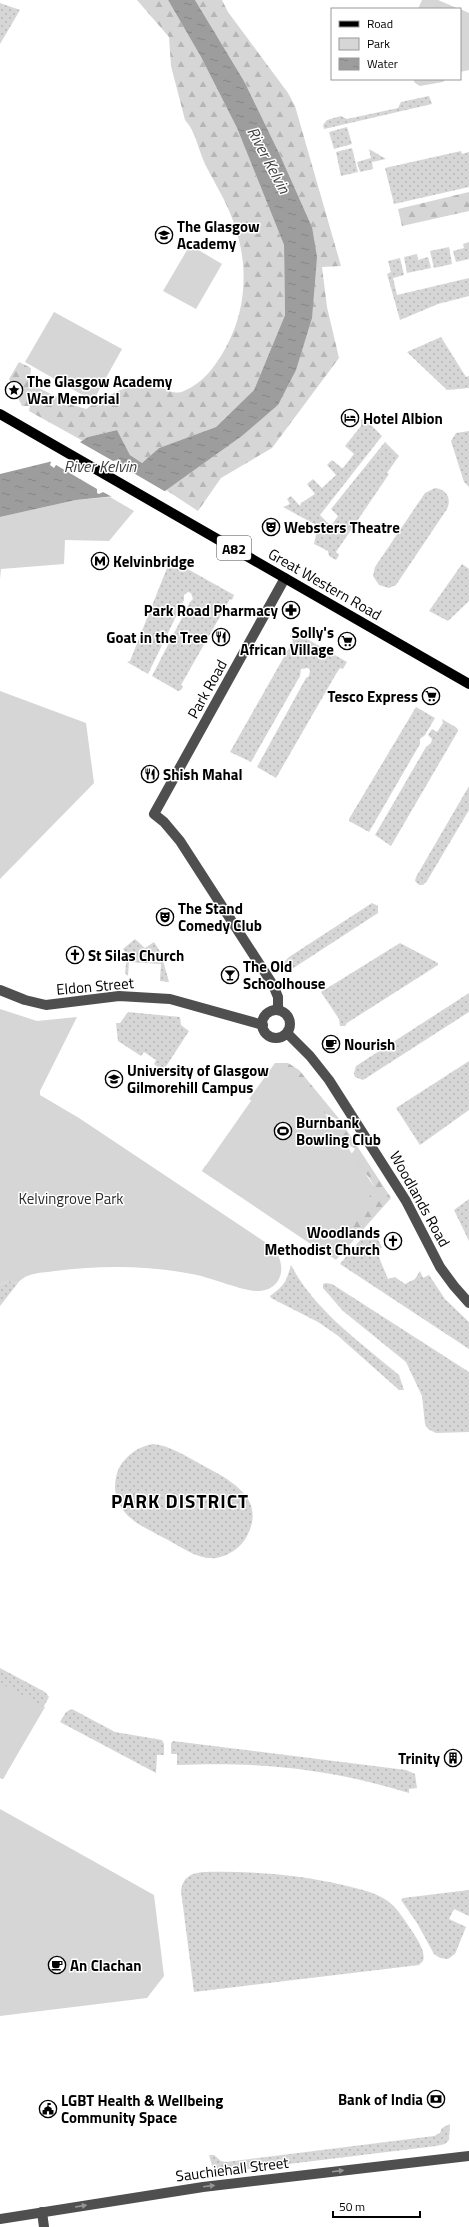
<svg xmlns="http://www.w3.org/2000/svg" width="469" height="2227" viewBox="0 0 469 2227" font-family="'Titillium Web',sans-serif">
<defs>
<pattern id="grass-dots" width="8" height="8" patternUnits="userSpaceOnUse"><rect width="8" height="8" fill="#d6d6d6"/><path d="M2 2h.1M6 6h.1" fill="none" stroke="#b6b6b6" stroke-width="1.8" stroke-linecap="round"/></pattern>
<pattern id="forest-firs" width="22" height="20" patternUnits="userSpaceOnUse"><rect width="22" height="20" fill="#d6d6d6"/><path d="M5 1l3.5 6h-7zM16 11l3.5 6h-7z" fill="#b6b6b6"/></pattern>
<pattern id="water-ripples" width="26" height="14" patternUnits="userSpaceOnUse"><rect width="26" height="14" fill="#9d9d9d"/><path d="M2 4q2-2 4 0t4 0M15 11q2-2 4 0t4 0" fill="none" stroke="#858585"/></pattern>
</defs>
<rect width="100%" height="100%" fill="#fff"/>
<!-- grass -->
<g fill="url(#grass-dots)">
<path d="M0,3L20,10L0,44Z"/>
<path d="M429,96L432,104L324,129L323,125L327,120L341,116L347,119L398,108L401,102Z"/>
<path d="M347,127L352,144L334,149L329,132Z"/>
<path d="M352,148L358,172L341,176L336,152Z"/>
<path d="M369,149L386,159L372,162L373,169L360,172L357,162L371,158Z"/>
<path d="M461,151L462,154L469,152V187L394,204L385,168Z"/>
<path d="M469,242V259L456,262L453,251L464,248L463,244Z"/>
<path d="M449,247L452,264L434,268L430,251Z"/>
<path d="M417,254L418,260L428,257L431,268L407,273L404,257Z"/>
<path d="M400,258L404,275L393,278L397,295L469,278V296L438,304L400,320L387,274L391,272L388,261Z"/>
<path d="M441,337L466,377L469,376V388L447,390L407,352Z"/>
<path d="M364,418L382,436L320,515L331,526L338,516L331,509L385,442L399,456L387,473L389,474L336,552L339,555L336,560L329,556L328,551L314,544L318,526L283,507L290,504L287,499L291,496L300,506L301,503L315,494L307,484L313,479L322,488L336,475L327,465L332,460L342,468H343L354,454L345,446L361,426V420Z"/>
<path d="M469,431V487L464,482L451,441L456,433Z"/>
<path d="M435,488C446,489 452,498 447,509L396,585L389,588L379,585L373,576L375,567L425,493Z"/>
<path d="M168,558L234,595L232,600L230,599L181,685L183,687L181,690L178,691L152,676L190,602L193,599L191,593L188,592L184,595V600L148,674L127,662L130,661L169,563L166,562Z"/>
<path d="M462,564L469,569V601L448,621L429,611Z"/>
<path d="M293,631L347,662L343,669L340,668L336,674L276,778L257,767L306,678L309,676L310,670L308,668L301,669L300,676L251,762L230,752L293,641L290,636Z"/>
<path d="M416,707L435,718L425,735L420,739V744L369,832L349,821V819Z"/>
<path d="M442,719L457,728L458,731L391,846L375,835L426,747L431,743L432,739L428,735L432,729L437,732L443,723Z"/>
<path d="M469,786V810L427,881L423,885H419L415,881L416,877Z"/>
<path d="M372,903L378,906V913L292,969L285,966L284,962L289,957Z"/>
<path d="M135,939L145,948L154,942L161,953L169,982L160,981L161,964L129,962L128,976L125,973L127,955L123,949Z"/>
<path d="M400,943L438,963V965L347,1023L345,1026H340L339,1019L321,992Z"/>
<path d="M469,993V1012L363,1080L355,1077L354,1073L356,1066Z"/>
<path d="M128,1012L180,1017L181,1025L189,1031L163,1071L154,1064L156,1060L144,1052L141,1056L118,1041L116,1023H120Z"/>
<path d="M469,1061V1110L420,1145L396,1108Z"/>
<path d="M469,1199V1241L454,1210Z"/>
<path d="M372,1226L382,1248L376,1250L388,1279L395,1277L405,1284L415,1279L420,1271L423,1278L429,1275L445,1299L469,1322V1349L340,1264Z"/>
<path d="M291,1265C315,1311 360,1342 399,1375L404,1390H399L337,1335L318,1322L271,1298L270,1296C285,1285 286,1282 291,1265Z"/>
<path d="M9,1281L18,1283L0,1306V1285Z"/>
<path d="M326,1283L332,1284L469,1372V1432L436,1433L428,1429L425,1424L422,1396L406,1362L343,1311L323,1288V1284Z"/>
<path d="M153,1444C171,1446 186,1456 202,1465C230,1480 267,1498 247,1536C241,1548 228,1556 216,1558C199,1560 183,1548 168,1540C146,1528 117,1518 115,1488C115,1479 117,1470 122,1463C130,1453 140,1446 153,1444Z"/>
<path d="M0,1668L45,1692L49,1697L3,1779L0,1778Z"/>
<path d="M72,1709L115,1732L162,1740L164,1744V1755H157L156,1773L60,1722L66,1712Z"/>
<path d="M173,1741L406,1770L415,1774L417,1788L409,1789V1793C327,1768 262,1762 177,1765V1754H171V1743Z"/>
<path d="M204,1872C251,1871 297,1874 343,1885C359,1889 376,1892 389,1902C398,1909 405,1921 412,1931C417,1939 426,1951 423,1961L419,1965L194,1992L181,1891C183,1877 191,1873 204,1872Z"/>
<path d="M469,1890V1916L454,1909L449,1919L466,1927L455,1954L448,1959L440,1958L434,1954L417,1923L401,1900L403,1898Z"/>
<path d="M450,2124L449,2140L445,2144L436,2146L224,2172L213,2169L209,2155H214L221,2161L226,2162L434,2136L440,2133L442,2128Z"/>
</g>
<!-- forest -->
<g fill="url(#forest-firs)">
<path d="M137,0H168L201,57L237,128L284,245L285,315L254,390L216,427L159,448L142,463L130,455L117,430L88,437L83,441L29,411L30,406H22L9,379L19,362L31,368L30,378L33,385L73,405L86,409C105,397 126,384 149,384C161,384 171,397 184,391C204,382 214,368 225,349C248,308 249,261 232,218C225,199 214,182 205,164C198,149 196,132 185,120L171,66L169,37Z"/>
<path d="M195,0H222L228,12L288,93L295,106L341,266L322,267L327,307L339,358L272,448L221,478L198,511L166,490L242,436L278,405L312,227L280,155L244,81Z"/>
<path d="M469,192V211L402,226L398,209Z"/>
<path d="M275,1063H288L299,1070L341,1121L326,1114L318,1113L282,1119L249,1099Z"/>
<path d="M338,1125L344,1126L391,1198L336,1260L202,1171L205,1166L208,1167L334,1246L374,1186L368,1176L348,1159L355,1149L332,1134Z"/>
</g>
<!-- park -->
<g fill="#d6d6d6">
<path d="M422,0H438L459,9H418Z"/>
<path d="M460,9L469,13V70L460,72Z"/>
<path d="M413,79H444L445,80L443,82L420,86L415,83Z"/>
<path d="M190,245L222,264L196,309L163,291Z"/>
<path d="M54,312L122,349L93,401L25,362Z"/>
<path d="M110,497L134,511L109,541L65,540L64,564L1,569L0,579V517L76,500Z"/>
<path d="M0,691L86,723L94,783L0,879Z"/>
<path d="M0,1009L37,1021L77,1017L40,1091V1095L79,1118L271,1246C289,1263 283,1292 256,1291C241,1290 214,1279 197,1275C149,1265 103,1265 55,1271C42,1273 27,1272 18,1283L9,1281L0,1285Z"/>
<path d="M276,1065L310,1091L375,1188L330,1257L202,1171Z"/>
<path d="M0,1683L45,1707L3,1779L0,1778Z"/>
<path d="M0,1809L154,1895L164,1976L147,1998L0,2016Z"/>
</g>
<!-- water -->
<path fill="url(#water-ripples)" d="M168,0H195L244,81L280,155L312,227L317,257L312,318L296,370L278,405L242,436L165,491L76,500L0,517V474L49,462L88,437L117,430L130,455L142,463L159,448L216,427L254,390L285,315L284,245L237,128L201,57Z"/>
<!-- pier -->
<path fill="#fff" d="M78,441L113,461L118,460V464L166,492L114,498L103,492L99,494L97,493V489L56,465L54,468L50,465L51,462L48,460Z"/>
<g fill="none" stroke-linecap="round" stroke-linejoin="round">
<!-- minor -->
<g stroke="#4f4f4f" stroke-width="10">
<path d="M0,990L25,1000L46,1005L119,996L170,999L263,1025"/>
<path d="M278,1010V997L273,985L180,841L164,822L154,814L285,578"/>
<circle cx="276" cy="1024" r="14"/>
<path d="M287,1033L310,1056L329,1080L406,1201L440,1267L454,1286L469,1303"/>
<path d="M42,2212L44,2227"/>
<path d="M0,2219L203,2187L469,2156"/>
</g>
<!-- major -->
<path stroke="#000" stroke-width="10" d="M0,414L469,684"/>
</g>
<!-- one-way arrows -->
<defs><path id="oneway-solid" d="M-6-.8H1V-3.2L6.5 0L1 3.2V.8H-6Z"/></defs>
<g fill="#959595">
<use href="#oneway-solid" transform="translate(338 2171) rotate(-7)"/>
<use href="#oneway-solid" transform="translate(209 2186) rotate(-7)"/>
<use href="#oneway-solid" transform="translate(81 2206) rotate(-9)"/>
</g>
<!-- icons -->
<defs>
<symbol id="school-ring" viewBox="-11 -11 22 22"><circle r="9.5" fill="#fff" stroke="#000" stroke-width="1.5"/><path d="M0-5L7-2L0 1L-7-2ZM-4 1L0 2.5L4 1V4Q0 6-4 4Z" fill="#000"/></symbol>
<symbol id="sight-ring" viewBox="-11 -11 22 22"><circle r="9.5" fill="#fff" stroke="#000" stroke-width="1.5"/><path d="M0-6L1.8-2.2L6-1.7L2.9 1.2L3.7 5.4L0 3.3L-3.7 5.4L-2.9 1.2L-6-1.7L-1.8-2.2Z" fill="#000"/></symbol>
<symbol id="hotel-ring" viewBox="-11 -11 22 22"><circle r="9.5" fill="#fff" stroke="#000" stroke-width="1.5"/><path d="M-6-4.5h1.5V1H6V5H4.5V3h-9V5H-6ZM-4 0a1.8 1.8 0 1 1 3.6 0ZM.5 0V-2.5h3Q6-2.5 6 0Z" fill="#000"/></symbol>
<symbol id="theatre-ring" viewBox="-11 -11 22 22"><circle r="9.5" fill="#fff" stroke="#000" stroke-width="1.5"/><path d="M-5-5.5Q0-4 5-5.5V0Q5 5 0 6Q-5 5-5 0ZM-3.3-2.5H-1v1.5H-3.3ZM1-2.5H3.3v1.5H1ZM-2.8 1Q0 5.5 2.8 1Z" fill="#000"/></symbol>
<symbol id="metro-ring" viewBox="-11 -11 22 22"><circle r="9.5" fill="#fff" stroke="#000" stroke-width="1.5"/><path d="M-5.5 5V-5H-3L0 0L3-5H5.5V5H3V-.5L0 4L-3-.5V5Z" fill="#000"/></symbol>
<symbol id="pharmacy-ring" viewBox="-11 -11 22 22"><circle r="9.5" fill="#fff" stroke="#000" stroke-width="1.5"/><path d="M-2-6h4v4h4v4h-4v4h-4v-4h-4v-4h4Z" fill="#000"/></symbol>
<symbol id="restaurant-ring" viewBox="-11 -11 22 22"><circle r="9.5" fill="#fff" stroke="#000" stroke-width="1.5"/><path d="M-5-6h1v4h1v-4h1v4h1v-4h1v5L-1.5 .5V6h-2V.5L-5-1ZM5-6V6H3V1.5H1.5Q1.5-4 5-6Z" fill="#000"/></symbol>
<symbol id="supermarket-ring" viewBox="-11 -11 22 22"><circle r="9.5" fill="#fff" stroke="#000" stroke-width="1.5"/><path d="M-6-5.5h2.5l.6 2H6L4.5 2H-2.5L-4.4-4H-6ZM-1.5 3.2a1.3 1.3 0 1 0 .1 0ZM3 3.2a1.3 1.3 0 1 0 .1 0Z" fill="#000"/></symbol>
<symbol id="church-ring" viewBox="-11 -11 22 22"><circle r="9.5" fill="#fff" stroke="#000" stroke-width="1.5"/><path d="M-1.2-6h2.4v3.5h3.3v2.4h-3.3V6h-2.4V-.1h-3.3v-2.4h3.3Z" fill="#000"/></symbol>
<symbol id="bar-ring" viewBox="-11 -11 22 22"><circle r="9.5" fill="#fff" stroke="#000" stroke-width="1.5"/><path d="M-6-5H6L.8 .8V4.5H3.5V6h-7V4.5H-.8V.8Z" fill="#000"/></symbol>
<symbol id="cafe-ring" viewBox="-11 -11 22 22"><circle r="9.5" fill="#fff" stroke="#000" stroke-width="1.5"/><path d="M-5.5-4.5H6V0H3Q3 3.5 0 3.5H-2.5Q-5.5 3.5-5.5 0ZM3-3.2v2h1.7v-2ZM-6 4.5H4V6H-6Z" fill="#000"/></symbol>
<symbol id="university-ring" viewBox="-11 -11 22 22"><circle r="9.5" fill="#fff" stroke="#000" stroke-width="1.5"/><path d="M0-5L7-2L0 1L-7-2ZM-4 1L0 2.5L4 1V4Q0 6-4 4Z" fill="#000"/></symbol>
<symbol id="stadium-ring" viewBox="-11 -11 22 22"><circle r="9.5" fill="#fff" stroke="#000" stroke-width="1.5"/><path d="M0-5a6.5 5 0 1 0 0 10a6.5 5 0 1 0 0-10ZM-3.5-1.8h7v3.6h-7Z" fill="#000"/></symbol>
<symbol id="building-ring" viewBox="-11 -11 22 22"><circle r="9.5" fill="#fff" stroke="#000" stroke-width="1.5"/><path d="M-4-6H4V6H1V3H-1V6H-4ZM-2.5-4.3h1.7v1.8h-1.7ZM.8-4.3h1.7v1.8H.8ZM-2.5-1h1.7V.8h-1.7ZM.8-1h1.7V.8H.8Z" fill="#000"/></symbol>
<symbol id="bank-ring" viewBox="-11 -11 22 22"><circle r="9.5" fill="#fff" stroke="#000" stroke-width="1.5"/><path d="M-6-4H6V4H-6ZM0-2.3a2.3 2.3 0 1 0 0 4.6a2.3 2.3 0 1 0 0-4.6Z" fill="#000"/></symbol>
<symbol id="civic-ring" viewBox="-11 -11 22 22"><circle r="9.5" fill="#fff" stroke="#000" stroke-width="1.5"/><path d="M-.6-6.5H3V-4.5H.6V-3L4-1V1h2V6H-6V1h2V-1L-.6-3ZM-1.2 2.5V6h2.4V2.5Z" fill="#000"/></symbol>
</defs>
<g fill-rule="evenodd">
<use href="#school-ring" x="154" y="225" width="20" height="20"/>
<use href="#sight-ring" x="4" y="380" width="20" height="20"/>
<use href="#hotel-ring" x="340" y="408" width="20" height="20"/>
<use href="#theatre-ring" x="261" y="517" width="20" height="20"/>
<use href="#metro-ring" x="90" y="551" width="20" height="20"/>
<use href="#pharmacy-ring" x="281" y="600" width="20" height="20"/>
<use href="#restaurant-ring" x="211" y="627" width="20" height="20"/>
<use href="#supermarket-ring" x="337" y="631" width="20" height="20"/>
<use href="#supermarket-ring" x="421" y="686" width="20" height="20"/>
<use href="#restaurant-ring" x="140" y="764" width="20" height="20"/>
<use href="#theatre-ring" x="155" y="907" width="20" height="20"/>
<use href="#church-ring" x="65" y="945" width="20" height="20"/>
<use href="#bar-ring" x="220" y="965" width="20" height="20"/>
<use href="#cafe-ring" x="321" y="1034" width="20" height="20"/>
<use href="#university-ring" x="104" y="1069" width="20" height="20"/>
<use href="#stadium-ring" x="273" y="1121" width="20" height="20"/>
<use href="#church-ring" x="383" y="1231" width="20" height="20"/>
<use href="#building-ring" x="443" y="1748" width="20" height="20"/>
<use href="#cafe-ring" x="47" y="1955" width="20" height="20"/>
<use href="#bank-ring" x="426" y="2089" width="20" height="20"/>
<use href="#civic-ring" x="38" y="2099" width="20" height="20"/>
</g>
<g text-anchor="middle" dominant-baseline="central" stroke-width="3" stroke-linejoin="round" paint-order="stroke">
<!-- shield labels -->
<rect fill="#fff" stroke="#4c4c4c" stroke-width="1" x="217" y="536" width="34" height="24" rx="3"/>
<g font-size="14" font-weight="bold" fill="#000">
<text x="234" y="548">A82</text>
</g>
<!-- poi labels -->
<g font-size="15" font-weight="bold" fill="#000" stroke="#fff" text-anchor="start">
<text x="177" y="226">The Glasgow<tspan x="177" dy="17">Academy</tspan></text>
<text x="27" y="381">The Glasgow Academy<tspan x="27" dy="17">War Memorial</tspan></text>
<text x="363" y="418">Hotel Albion</text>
<text x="284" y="527">Websters Theatre</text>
<text x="113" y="561">Kelvinbridge</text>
<text x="278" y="610" text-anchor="end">Park Road Pharmacy</text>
<text x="334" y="632" text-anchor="end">Solly's<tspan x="334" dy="17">African Village</tspan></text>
<text x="208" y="637" text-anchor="end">Goat in the Tree</text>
<text x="418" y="696" text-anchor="end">Tesco Express</text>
<text x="163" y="774">Shish Mahal</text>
<text x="178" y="908">The Stand<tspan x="178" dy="17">Comedy Club</tspan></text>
<text x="88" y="955">St Silas Church</text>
<text x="243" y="966">The Old<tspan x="243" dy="17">Schoolhouse</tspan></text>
<text x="344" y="1044">Nourish</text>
<text x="127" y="1070">University of Glasgow<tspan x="127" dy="17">Gilmorehill Campus</tspan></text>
<text x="296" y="1122">Burnbank<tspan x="296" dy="17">Bowling Club</tspan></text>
<text x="380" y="1232" text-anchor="end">Woodlands<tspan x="380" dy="17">Methodist Church</tspan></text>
<text x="440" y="1758" text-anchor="end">Trinity</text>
<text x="70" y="1965">An Clachan</text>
<text x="423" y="2099" text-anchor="end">Bank of India</text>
<text x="61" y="2100">LGBT Health &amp; Wellbeing<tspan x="61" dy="17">Community Space</tspan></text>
</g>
<!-- street labels -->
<g font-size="15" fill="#000" stroke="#fff">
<text transform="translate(325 584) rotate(30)">Great Western Road</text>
<text transform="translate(207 689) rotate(-61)">Park Road</text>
<text transform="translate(95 986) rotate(-5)">Eldon Street</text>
<text transform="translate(420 1199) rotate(61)">Woodlands Road</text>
<text transform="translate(232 2169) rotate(-7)">Sauchiehall Street</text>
</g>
<!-- park labels -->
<g font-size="15" fill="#2d2d2d" stroke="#fff">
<text x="71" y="1198">Kelvingrove Park</text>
</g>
<!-- water labels -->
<g font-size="16" font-style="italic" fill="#3e3e3e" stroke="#fff">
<text transform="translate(269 160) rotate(62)">River Kelvin</text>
<text x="100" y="466">River Kelvin</text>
</g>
<!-- district labels -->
<g font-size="19" font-weight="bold" letter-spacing="1" fill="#000" stroke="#fff">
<text x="180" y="1500">PARK DISTRICT</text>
</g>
</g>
<!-- legend -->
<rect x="331" y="8" width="130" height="72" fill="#ffffff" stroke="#999999"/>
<rect x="339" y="21" width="20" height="6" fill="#000000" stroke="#999999"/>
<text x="367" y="28" font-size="12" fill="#000000">Road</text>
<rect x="339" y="38" width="20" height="12" fill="#d6d6d6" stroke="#999999"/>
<text x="367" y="48" font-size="12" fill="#000000">Park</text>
<rect x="339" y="58" width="20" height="12" fill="url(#water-ripples)" stroke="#999999"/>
<text x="367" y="68" font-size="12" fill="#000000">Water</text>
<!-- scale -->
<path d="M333 2211v6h87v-6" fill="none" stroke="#000000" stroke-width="2"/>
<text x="339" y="2211" font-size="12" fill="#000000" stroke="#ffffff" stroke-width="3" paint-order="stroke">50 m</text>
</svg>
